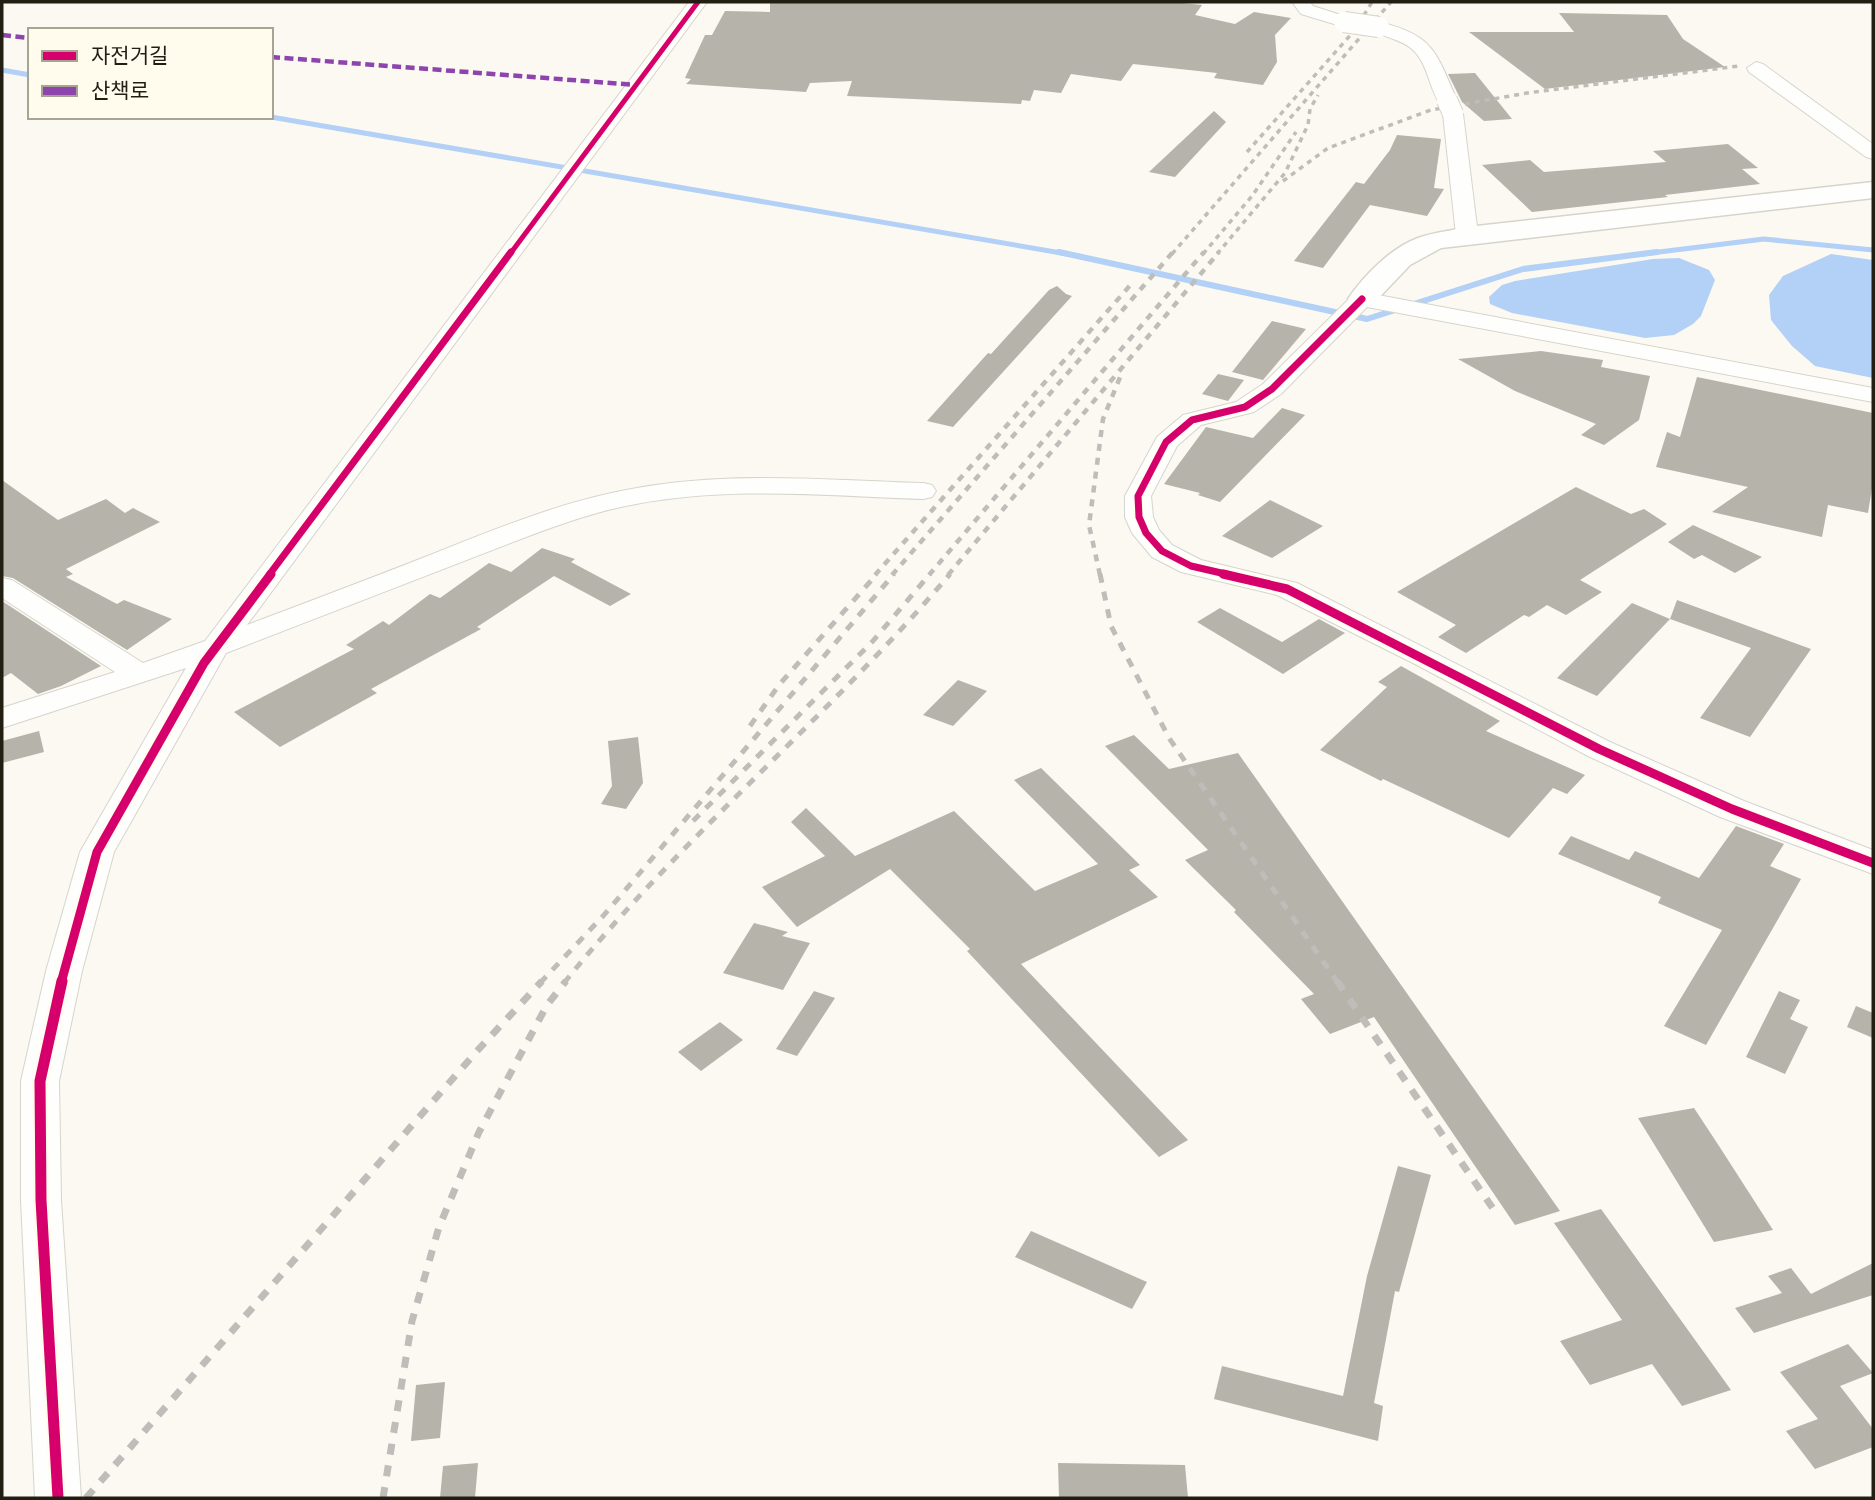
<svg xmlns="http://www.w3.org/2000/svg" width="1875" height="1500" viewBox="0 0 1875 1500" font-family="'Fira Sans Condensed','Noto Sans KR',sans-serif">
<rect width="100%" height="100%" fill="#fbf9f2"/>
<!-- water -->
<g fill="#b3d0f6">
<path d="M1831,254L1873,260V378L1815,366L1792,346L1771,320L1769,295L1783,276Z"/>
<path d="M1679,258L1709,270L1715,280L1701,316L1693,324L1674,335L1645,338L1512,313L1490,304L1489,297L1502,285L1515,281L1653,259Z"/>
</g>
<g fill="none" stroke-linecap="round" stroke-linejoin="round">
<!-- stream-far1 -->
<g stroke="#b3d0f6" stroke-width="5">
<path d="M2,70L30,75"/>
<path d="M271,117L1067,254"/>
<path d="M1643,254L1764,239L1873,250"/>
</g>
<!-- stream -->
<path stroke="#b3d0f6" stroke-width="6" d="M1059,252L1367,319L1523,269L1657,252"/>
</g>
<!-- building -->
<g fill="#b5b3aa">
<path d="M770,2H1173L1202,5L1195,15L1235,24L1254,12L1291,18L1275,35L1277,62L1263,85L1214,78L1217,73L1133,64L1121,81L1071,74L1061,93L1034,90L1030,101L1022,100L1021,104L847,96L852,81L810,83L806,92L686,84L691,79L685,78L705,35H712L725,11L770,12Z"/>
<path d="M1559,13L1667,15L1683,39L1725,67L1545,89L1469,32H1574Z"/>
<path d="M1475,73L1512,119L1484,121L1462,102L1448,74Z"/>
<path d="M1214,111L1226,122L1175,177L1149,172Z"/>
<path d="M1397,135L1441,139L1434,188L1444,189L1427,216L1370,205L1323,268L1294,261L1356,182L1364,184L1390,150Z"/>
<path d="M1728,144L1758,168L1742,169L1760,184L1665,195L1668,197L1532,212L1482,165L1530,160L1544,172L1607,167L1666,162L1653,151Z"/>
<path d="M1057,286L1066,294L1072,296L953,427L927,421L988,353L991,354L1049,290Z"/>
<path d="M1272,321L1306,329L1263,380L1232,372Z"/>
<path d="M1541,351L1603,360L1601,367L1650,376L1639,420L1604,445L1581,435L1596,424L1515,391L1458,359Z"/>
<path d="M1218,374L1244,380L1228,401L1202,394Z"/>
<path d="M1697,377L1873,413V482L1868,513L1828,505L1822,537L1712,512L1748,487L1656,467L1667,432L1680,437Z"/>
<path d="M1282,408L1305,415L1220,502L1198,495L1200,493L1164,484L1206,427L1253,438Z"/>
<path d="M2,480L58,520L106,499L125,513L133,508L160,522L66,569L73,574L66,577L117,604L124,600L172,619L127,650L13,578L2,576Z"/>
<path d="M1576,487L1631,514L1644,509L1667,524L1580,580L1602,592L1566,615L1547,605L1529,617L1524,615L1466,653L1438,637L1456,625L1397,592Z"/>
<path d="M1270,500L1323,526L1272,558L1222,536Z"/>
<path d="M1693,525L1762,557L1735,573L1702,555L1694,559L1668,542Z"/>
<path d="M542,548L575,559L571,562L631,594L610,606L554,576L477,627L481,629L371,689L377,693L280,747L234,712L354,649L346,645L383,621L389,625L430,594L440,598L489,563L511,572Z"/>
<path d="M1677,600L1811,649L1750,737L1700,718L1751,648L1670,619L1597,696L1557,678L1632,603L1670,619Z"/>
<path d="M2,601L101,666L61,686L38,694L11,673L2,678Z"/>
<path d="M1220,608L1282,642L1319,619L1345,633L1283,674L1197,622Z"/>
<path d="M1401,666L1500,721L1486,731L1585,775L1567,794L1553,788L1509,838L1383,779L1381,781L1320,750L1387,687L1378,682Z"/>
<path d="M958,680L987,691L953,726L923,715Z"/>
<path d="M39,731L44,752L2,763V741Z"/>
<path d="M1134,735L1169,769L1238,753L1560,1211L1515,1225L1374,1017L1330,1034L1301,999L1314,994L1234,912L1236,910L1185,860L1208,850L1105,746Z"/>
<path d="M638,737L643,783L626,809L601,804L612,786L608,741Z"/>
<path d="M1041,768L1140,865L1129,870L1158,897L1021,964L1188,1140L1159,1157L967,951L970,949L890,869L797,927L762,887L825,856L791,822L806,808L855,856L954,811L1035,891L1098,864L1014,780Z"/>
<path d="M1736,826L1784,844L1770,866L1801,879L1706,1045L1664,1026L1722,930L1658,903L1661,897L1558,854L1571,836L1629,860L1635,851L1699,878Z"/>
<path d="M754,923L788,932L782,936L810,943L783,990L723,973Z"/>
<path d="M814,991L835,998L797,1056L776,1049Z"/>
<path d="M1779,991L1800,1000L1790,1019L1808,1027L1785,1074L1746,1057Z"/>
<path d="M1856,1006L1873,1013V1038L1847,1027Z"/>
<path d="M720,1022L743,1040L701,1071L678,1052Z"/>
<path d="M1694,1108L1719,1146L1773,1230L1714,1242L1638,1118Z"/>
<path d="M1398,1166L1431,1175L1399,1292L1395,1291L1374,1403L1383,1406L1378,1441L1214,1399L1222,1366L1343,1396L1367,1276Z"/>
<path d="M1601,1209L1731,1390L1682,1406L1652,1364L1590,1385L1560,1341L1622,1320L1554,1223Z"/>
<path d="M1031,1231L1147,1282L1132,1309L1015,1257Z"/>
<path d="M1873,1263V1295L1754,1333L1735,1308L1782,1293L1768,1276L1791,1268L1811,1294Z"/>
<path d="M1848,1344L1873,1373L1840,1386L1873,1429V1447L1815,1469L1786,1431L1818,1419L1780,1372Z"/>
<path d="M445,1382L440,1438L411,1441L416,1385Z"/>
<path d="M478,1463L475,1498H440L443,1466Z"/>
<path d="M1058,1463L1185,1465L1188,1498H1059Z"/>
</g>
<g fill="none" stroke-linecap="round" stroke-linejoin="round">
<defs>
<g id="minor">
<path d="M689,2H707L247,625C308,602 369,579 430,555C498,528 565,500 637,488C731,471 828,480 923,483L932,485L936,491L932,497L923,499C828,496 730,486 636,504C601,510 567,522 534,534L226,653L114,852L82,971L59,1081L61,1200L81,1498H35L21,1200V1081L46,971L80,852L186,668L2,728V708L115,672L2,598V578L12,580L143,663L205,641Z"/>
<path d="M1292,2H1310L1313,6L1350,18L1353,22L1344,27L1301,14Z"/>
<path d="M1379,22C1434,35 1436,52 1457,100L1454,104H1440C1429,88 1428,64 1413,50C1401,38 1380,38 1370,27Z"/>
<path d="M1756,62L1763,64L1873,144V159L1866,157L1749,72L1747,68Z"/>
<path d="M1453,108L1463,114L1478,235L1475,240H1459L1456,235L1443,114Z"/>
<path d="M1362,292L1873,388V402L1367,307L1281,394L1254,412L1201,425L1177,446L1151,496L1153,517L1159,530L1172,545L1201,560L1297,583L1610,742L1744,801L1873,850V874L1720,817L1588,756L1415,664L1277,595L1181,572L1152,557L1132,533L1125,517V496L1157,437L1183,415L1236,402L1263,384L1354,294Z"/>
</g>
<path id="major" d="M1873,182V198L1441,248L1410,265L1372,305L1362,307L1352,305L1348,299C1364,275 1391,248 1418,238C1434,232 1451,231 1467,227Z"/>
</defs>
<!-- minor casing -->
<use href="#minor" stroke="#d6d4cb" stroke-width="2"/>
<!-- major casing -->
<use href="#major" stroke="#d6d4cb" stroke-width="3"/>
<!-- minor -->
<use href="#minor" fill="#fefefd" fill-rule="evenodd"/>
<!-- major -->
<use href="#major" fill="#fefefd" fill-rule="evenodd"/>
<!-- rail-far3 -->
<g stroke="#bebdba" stroke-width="3.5" stroke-dasharray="5 5" stroke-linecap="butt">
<path d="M1247,152L1354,31L1372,2"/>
<path d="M1283,181L1328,148L1431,110L1527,93L1739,66"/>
<path d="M1172,254L1391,2"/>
<path d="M1203,254L1252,196L1296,132"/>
<path d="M1217,254L1285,173L1308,125L1310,109L1318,95"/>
</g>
<!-- rail-far2 -->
<g stroke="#bebdba" stroke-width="4.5" stroke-dasharray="7 7" stroke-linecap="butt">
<path d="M875,575L1134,281"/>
<path d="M892,575L1173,252"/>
<path d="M929,575L1204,252"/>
<path d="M948,575L1219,252"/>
<path d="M1100,575L1089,525L1103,419L1121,375"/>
</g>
<!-- rail-far1 -->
<g stroke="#bebdba" stroke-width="5" stroke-dasharray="9 9" stroke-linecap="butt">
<path d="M1100,574L1111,626L1169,738L1338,983"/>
<path d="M750,726L779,685L877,574"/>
<path d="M693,821L872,642L930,574"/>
<path d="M540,983L604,915L894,574"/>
<path d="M564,983C681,837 829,717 950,574"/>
</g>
<!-- rail -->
<g stroke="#bebdba" stroke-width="7" stroke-dasharray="11 11" stroke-linecap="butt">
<path d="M1337,981L1496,1213"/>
<path d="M86,1498L477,1051L542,981"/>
<path d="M383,1498L412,1321L439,1227L479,1132L547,1005L566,981"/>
</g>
<defs>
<g id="minor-bridge">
<path d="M1344,22L1379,27"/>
<path d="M1447,100L1453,114"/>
</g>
</defs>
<!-- minor-bridge casing -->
<use href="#minor-bridge" stroke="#d6d4cb" stroke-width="22" stroke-linecap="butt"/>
<!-- minor-bridge -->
<use href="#minor-bridge" stroke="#fefefd" stroke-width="20"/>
<!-- quiet -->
<g stroke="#8e44ad" stroke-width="4.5" stroke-dasharray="9 4.5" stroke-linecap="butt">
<path d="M2,35L30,38"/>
<path d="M271,57L637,85"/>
</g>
<defs>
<path id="cycleway-far3" d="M510,254L698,2"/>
<g id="cycleway-far2">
<path d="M269,575L511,252"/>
<path d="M1230,575L1191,566L1162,551L1146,533L1139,517L1138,496L1166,442L1192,420L1245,407L1272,389L1362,299"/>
</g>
<g id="cycleway-far1">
<path d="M1223,574L1287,589L1599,749L1732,809L1873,863"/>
<path d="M61,983L97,852L204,663L271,574"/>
</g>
<path id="cycleway" d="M58,1498L41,1200L40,1081L62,981"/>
</defs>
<!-- cycleway-far3 casing -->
<use href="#cycleway-far3" stroke="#fffcee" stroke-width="8"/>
<!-- cycleway-far2 casing -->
<use href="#cycleway-far2" stroke="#fffcee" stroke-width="10"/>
<!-- cycleway-far1 casing -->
<use href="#cycleway-far1" stroke="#fffcee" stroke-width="13"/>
<!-- cycleway casing -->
<use href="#cycleway" stroke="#fffcee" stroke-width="16"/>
<!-- cycleway-far3 -->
<use href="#cycleway-far3" stroke="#d6006c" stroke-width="5"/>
<!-- cycleway-far2 -->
<use href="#cycleway-far2" stroke="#d6006c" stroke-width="7"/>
<!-- cycleway-far1 -->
<use href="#cycleway-far1" stroke="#d6006c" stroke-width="9"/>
<!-- cycleway -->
<use href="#cycleway" stroke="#d6006c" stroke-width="11"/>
</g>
<!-- border -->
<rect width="1875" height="1500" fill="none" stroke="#221f12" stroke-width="7"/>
<!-- legend -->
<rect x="28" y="28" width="245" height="91" fill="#fffcee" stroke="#a7a496" stroke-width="2"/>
<rect x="42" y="51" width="35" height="10" fill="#d6006c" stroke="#a7a496" stroke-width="2"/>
<text x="91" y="63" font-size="21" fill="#221f12">자전거길</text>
<rect x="42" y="86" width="35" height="10" fill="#8e44ad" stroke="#a7a496" stroke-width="2"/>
<text x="91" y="98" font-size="21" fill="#221f12">산책로</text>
</svg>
